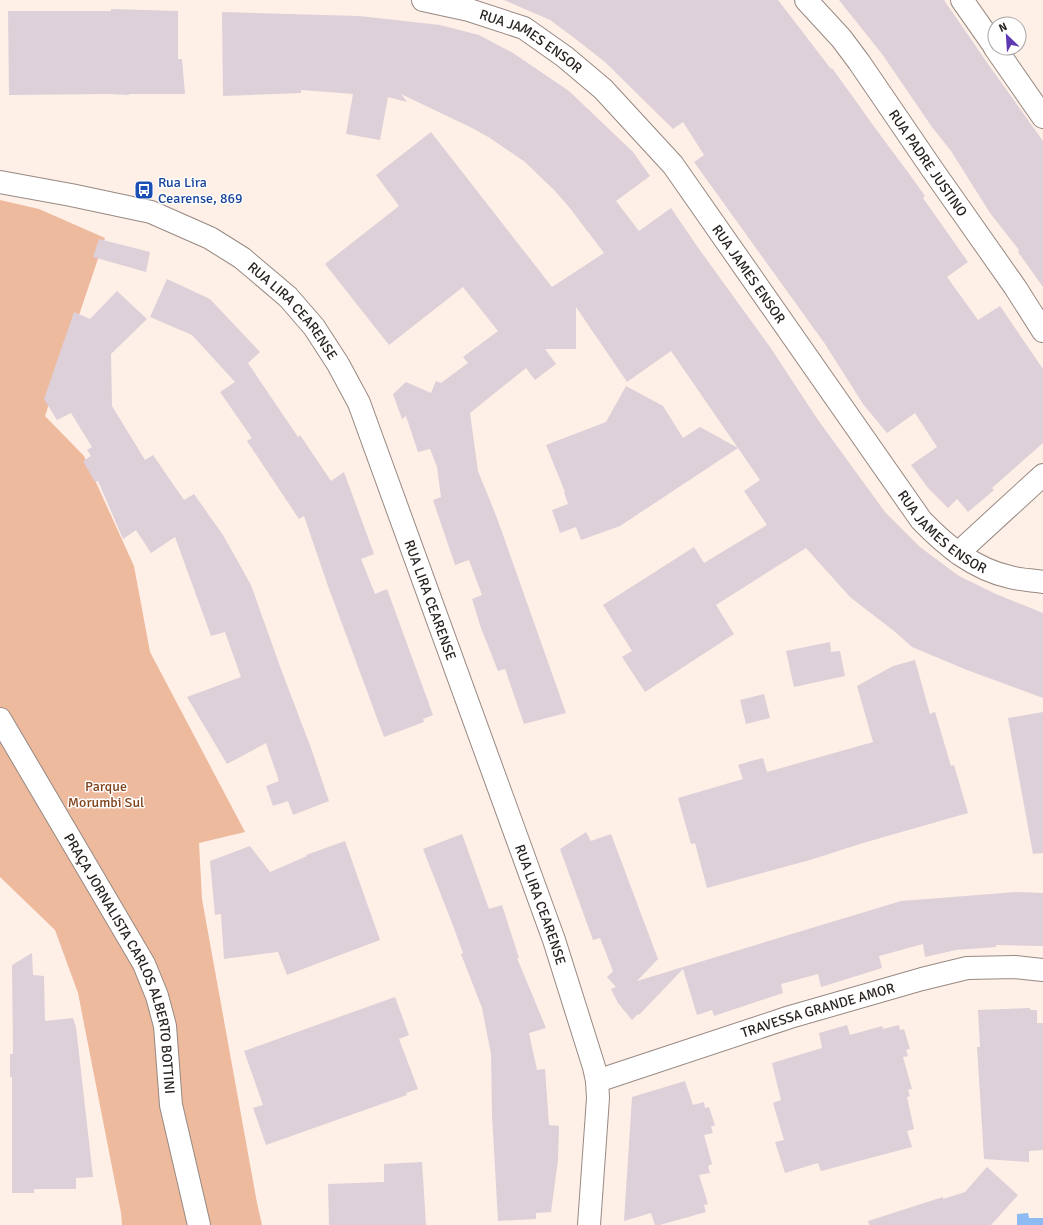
<svg xmlns="http://www.w3.org/2000/svg" width="1043" height="1225" viewBox="0 0 1043 1225" font-family="Signika,sans-serif">
<rect width="100%" height="100%" fill="#feefe7"/>
<!-- green -->
<path fill="#eeba9e" d="M0,200L39,209L105,238L45,416L84,456L134,566L150,652L245,832L199,843L202,899L257,1203L262,1225H122L121,1213L78,993L55,930L0,877Z"/>
<!-- water -->
<path fill="#8fbbf3" d="M1028,1213L1029,1218H1043V1225H1017V1214Z"/>
<!-- building -->
<g fill="#ddd0d9">
<path d="M504,0H778L831,69L832,68L878,132L910,175L925,196L923,198L968,262L947,277L978,320L1000,306L1043,369V443L992,488L994,490L968,512L957,499L948,508L928,488L911,465L937,447L915,413L887,433L863,404L825,344L694,162L704,155L683,122L673,129L605,62L573,37L550,20Z"/>
<path d="M839,0H944L988,64L1043,141V287L1018,252L1019,250L990,213L951,151L932,127L882,54Z"/>
<path d="M111,9L178,11V59H182L185,94H129V95L108,94L9,95L8,11H111Z"/>
<path d="M222,12L359,16L440,25L479,35L513,53L569,91L633,152L650,176L616,201L639,231L671,208L699,249L770,347L818,420L885,512L920,547L959,576L996,594L1043,613V698L967,670L912,647L894,631L850,597L806,548L716,605L734,634L645,692L622,657L632,651L603,605L694,547L704,563L767,525L744,491L760,480L671,351L627,382L576,307V349H545L556,364L535,380L526,368L470,413L478,471L497,518L566,713L524,724L505,669L498,671L481,628L472,599L482,595L469,560L455,565L433,500L441,497L437,467L430,449L418,452L406,416L402,419L393,394L406,382L431,393L436,381L441,383L468,363L463,357L498,331L463,287L389,345L325,264L399,206L376,175L431,132L552,287L604,253L569,207L554,190L525,162L490,138L472,128L401,94L407,102L388,97L380,140L346,134L353,94L301,90V93L223,96Z"/>
<path d="M99,239L150,252L146,272L93,257Z"/>
<path d="M167,279L210,299L260,352L248,363L298,437L300,435L331,481L344,472L374,554L361,559L375,594L387,589L433,715L423,719L424,722L384,737L328,586L304,516L299,519L247,441L252,438L220,392L235,382L192,335L150,317Z"/>
<path d="M117,291L147,319L111,354L112,406L145,460L153,455L184,500L194,494L223,535L251,585L282,672L311,748L329,801L293,815L288,801L273,806L266,786L279,781L266,743L227,764L187,697L241,677L225,632L211,636L175,537L151,553L136,530L123,539L98,481L95,482L83,461L91,456L87,450L92,447L71,413L57,420L44,399L74,312L90,319Z"/>
<path d="M626,386L663,406L683,438L700,427L738,448L620,526L581,540L576,527L560,533L552,510L568,504L564,492H565L546,445L606,422Z"/>
<path d="M830,642L831,652L840,651L845,676L794,687L786,651Z"/>
<path d="M915,660L930,714L935,712L951,766L954,765L968,813L863,843L810,860L707,888L695,843L691,844L678,798L743,779L738,765L751,761L763,758L767,772L873,742L857,686L893,666Z"/>
<path d="M764,694L770,718L746,724L740,700Z"/>
<path d="M1043,712V853L1033,854L1008,718Z"/>
<path d="M586,832L591,841L611,834L658,959L637,981L901,901L927,899L1016,892L1043,893V946L996,945V947L956,950L925,957L923,944L879,956L882,968L821,987L818,974L781,984L783,993L714,1016L712,1010L697,1015L683,969L639,1015L638,1014L632,1020L618,1003L611,989L616,987L607,977L613,971L600,938L593,940L560,849Z"/>
<path d="M462,834L489,909L502,905L519,958H517L546,1028L529,1033L537,1070L545,1069L549,1125L559,1126L558,1160L551,1212L536,1213V1219L498,1221L492,1115L491,1054L482,1008L461,954L463,953L452,923L423,849Z"/>
<path d="M345,841L380,940L287,975L278,952L224,959L221,914L215,915L210,861L250,846L270,872L307,856L306,855Z"/>
<path d="M32,953L33,975L44,976L45,1021L73,1018L76,1027L93,1177L76,1178V1189H34V1193H12V1077H10V1054H13L12,965Z"/>
<path d="M395,997L409,1035L399,1039L418,1089L406,1093L407,1095L266,1145L253,1108L263,1105L244,1051Z"/>
<path d="M1030,1008V1010H1037V1023H1043V1150L1029,1151V1162L984,1159L977,1047H980L978,1010Z"/>
<path d="M847,1025L850,1035L882,1026L883,1029L899,1025L900,1030L904,1029L910,1049L906,1050L908,1056L903,1057L912,1089L908,1090L910,1096L907,1097L914,1129L907,1131L912,1147L821,1171L818,1163L785,1173L775,1142L784,1140L773,1103L781,1100L772,1063L822,1048L819,1033Z"/>
<path d="M685,1081L693,1105L704,1102L705,1108L709,1107L715,1125L711,1127L713,1133L704,1135L712,1164L708,1166L710,1173L699,1175L708,1204L704,1205L706,1212L660,1225H655L651,1213L624,1221L632,1097Z"/>
<path d="M422,1162L426,1225H329L328,1184L384,1182V1164Z"/>
<path d="M987,1167L1018,1195L991,1225H869L868,1221L943,1197V1199L965,1192Z"/>
</g>
<g fill="none" stroke-linecap="round" stroke-linejoin="round">
<defs>
<g id="minor">
<path id="s1" d="M423,0L469,10L524,28L565,57L603,89L673,165L921,520C946,546 974,569 1010,577C1020,580 1032,580 1043,582"/>
<path id="s2" d="M806,0L841,38L859,62L932,169L1015,287L1043,331"/>
<path d="M962,0L995,47"/>
<path d="M995,48L1043,117"/>
<path id="s3" d="M0,182L71,195L151,212L210,238L242,258L288,297L314,327L338,364L359,403L554,940L594,1067L597,1081L598,1098L589,1225"/>
<path d="M958,553L1043,475"/>
<path id="s4" d="M0,719L144,964L157,996L165,1026L171,1105L199,1225"/>
<path id="s5" d="M597,1081L790,1017L922,979L967,968L1015,967L1043,970"/>
</g>
</defs>
<!-- minor casing -->
<use href="#minor" stroke="#978982" stroke-width="24"/>
<!-- minor -->
<use href="#minor" stroke="#fff" stroke-width="22"/>
</g>
<!-- icons -->
<defs>
<symbol id="bus-square" viewBox="-11 -11 22 22"><rect x="-9" y="-9" width="18" height="18" rx="4" fill="#1a4fb4" stroke="#fff"/><path d="M-5-6H5V4H4V6H2V4H-2V6H-4V4H-5ZM-3.5-4V0h7V-4ZM-3.5 1.2v1.5H-2V1.2ZM2 1.2v1.5H3.5V1.2Z" fill="#fff"/></symbol>
</defs>
<g fill-rule="evenodd">
<use href="#bus-square" x="133" y="179" width="22" height="22"/>
</g>
<g text-anchor="middle" dominant-baseline="central" stroke-width="3" stroke-linejoin="round" paint-order="stroke">
<!-- street labels -->
<g font-size="14" fill="#292320" stroke="#fff">
<text stroke="none"><textPath href="#s1" startOffset="117">RUA JAMES ENSOR</textPath></text>
<text stroke="none"><textPath href="#s2" startOffset="204">RUA PADRE JUSTINO</textPath></text>
<text stroke="none"><textPath href="#s1" startOffset="441">RUA JAMES ENSOR</textPath></text>
<text stroke="none"><textPath href="#s3" startOffset="330">RUA LIRA CEARENSE</textPath></text>
<text stroke="none"><textPath href="#s1" startOffset="765">RUA JAMES ENSOR</textPath></text>
<text stroke="none"><textPath href="#s3" startOffset="654">RUA LIRA CEARENSE</textPath></text>
<text stroke="none"><textPath href="#s3" startOffset="978">RUA LIRA CEARENSE</textPath></text>
<text stroke="none"><textPath href="#s4" startOffset="276">PRAÇA JORNALISTA CARLOS ALBERTO BOTTINI</textPath></text>
<text stroke="none"><textPath href="#s5" startOffset="232">TRAVESSA GRANDE AMOR</textPath></text>
</g>
<!-- transit labels -->
<g font-size="14" fill="#164399" stroke="#fff" text-anchor="start">
<text x="158" y="182">Rua Lira<tspan x="158" dy="16">Cearense, 869</tspan></text>
</g>
<!-- park labels -->
<g font-size="14" fill="#7f421a" stroke="#fff">
<text x="106" y="786">Parque<tspan x="106" dy="16">Morumbi Sul</tspan></text>
</g>
</g>
<!-- north arrow -->
<g transform="translate(1007 36) rotate(335)"><circle r="19" fill="#ffffff" stroke="#a9a7a6"/>
<path d="M0-3L7 15L0 10L-7 15Z" fill="#5e39b1"/>
<text y="-6" font-size="11" font-weight="bold" text-anchor="middle" fill="#292320">N</text>
</g>
</svg>
